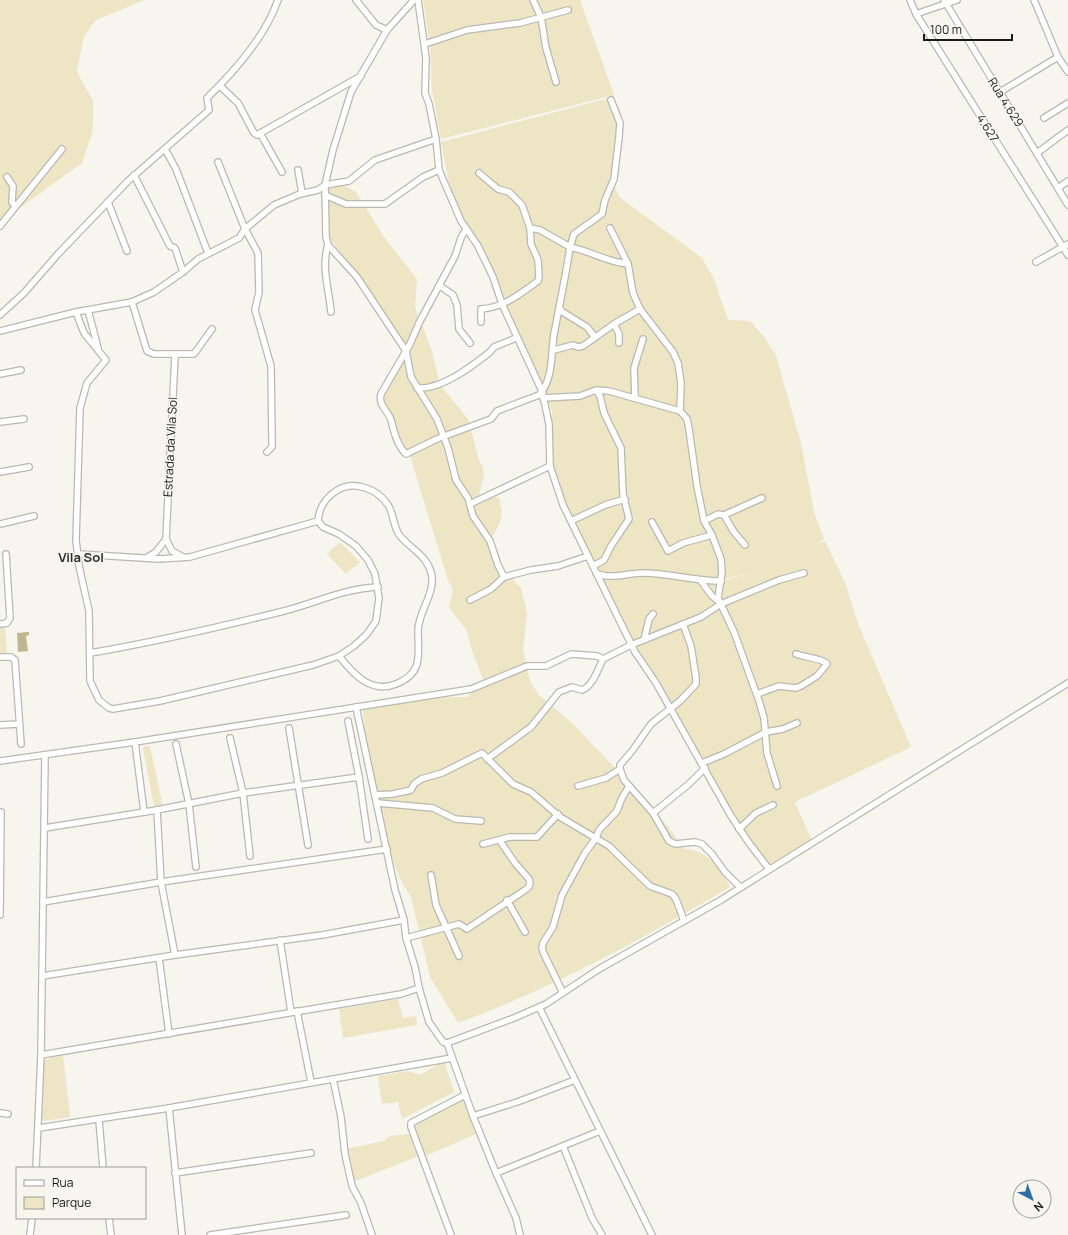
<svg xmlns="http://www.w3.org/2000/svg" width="1068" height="1235" viewBox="0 0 1068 1235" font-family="Manrope,sans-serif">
<rect width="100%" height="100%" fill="#f6f5ee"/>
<!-- green -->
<g fill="#ede5c4">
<path d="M0,0H144L96,20L84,36L77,72L93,101V123L92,134L82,163L18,209L0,227Z"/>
<path d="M423,0H580L614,95L441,139L432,89L430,45Z"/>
<path d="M613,97C616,110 619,122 618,135C617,157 608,177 619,197L702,258L714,279L728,320L750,321L764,337L776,356L801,443L814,512L824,539L818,544L825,541L845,583L859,626L911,747L795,802L812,841L769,866L735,816L678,721L631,638L600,579L641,574L709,582L723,581L765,568L726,579L704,580L650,572L613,574L597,572L565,506L552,466V411L510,320L495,278L480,248L459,214L449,184L441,142Z"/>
<path d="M342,185L356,192L384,237L417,279L415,307L432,351L440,385L468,419L479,460L483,467L484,477L479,494L499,498C504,515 501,522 492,537L503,569L521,588L527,612L523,650L530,681L538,694L572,723L642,796L669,828L684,849C705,849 722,868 730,887C643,939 553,988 458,1023L430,977L411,897L400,879L389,849L367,752L363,710L414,698L467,697L484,682L471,648L467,631L449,607L453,590L447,577L411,459L383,404L382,397L404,359L409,353L359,275L328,237V189Z"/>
<path d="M340,542L360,562L346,574L327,554Z"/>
<path d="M0,626H5L7,653L0,654Z"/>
<path d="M145,746H150L163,807L156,808L154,806L143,748Z"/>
<path d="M398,999L403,1018L416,1016L417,1025L343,1038L339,1009Z"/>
<path d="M63,1055L70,1117L44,1121L42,1119L44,1064L45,1060Z"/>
<path d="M444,1061L454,1092L402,1119L398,1102L382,1104L378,1076L408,1071L420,1075Z"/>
<path d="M463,1099L476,1134L425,1156L414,1130L416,1123Z"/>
<path d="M409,1134L417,1156L416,1157L353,1182L346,1149L384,1141L390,1136Z"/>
</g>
<!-- water -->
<path fill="#beb690" d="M29,632V635L26,636L28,651L18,652L17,633Z"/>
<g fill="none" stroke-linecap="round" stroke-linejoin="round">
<defs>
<g id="minor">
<path d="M356,0L376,25L387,30"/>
<path d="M414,0L387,30L351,92L333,150L325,185L326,237L328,245L357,277L406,351L411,377L437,419L448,448L456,480L468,498L473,516L490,541L498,565L504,577"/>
<path d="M418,0L426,58L425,93L429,104L436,139L439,170L461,221L478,246L493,277L502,304L542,391L549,424L550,466L563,505L635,652L656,683L731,816L749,843L769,869"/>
<path d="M533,0L541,17L546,48L556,82"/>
<path d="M910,0L916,14L1068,255"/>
<path d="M944,0L1068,205"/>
<path d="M1034,0L1058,57L1068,72"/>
<path d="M916,14L957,0"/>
<path d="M425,44L467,30L520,23L568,10"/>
<path d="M220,86L238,103L254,133L257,135L361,76"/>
<path d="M1000,92L1058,57"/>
<path d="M1044,118L1068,103"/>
<path d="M260,133L282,172"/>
<path d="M165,149L176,169L208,253"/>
<path d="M1037,153L1068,130"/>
<path d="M218,162L245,229L258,253L259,292L255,310L271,366L272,441V447L267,452"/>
<path d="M298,170L302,193"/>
<path d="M479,173L498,189L509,192L522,205L530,228L531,244L538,260L539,277L538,281C520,294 503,308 481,309V322"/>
<path d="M134,175L170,246L175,248L183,272"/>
<path d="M7,177L13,186L12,202L15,206"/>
<path d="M1058,188L1068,181"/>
<path d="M325,195L346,204H385L423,177L439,170"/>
<path d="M108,202L127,251"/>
<path d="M0,226L62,149"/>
<path d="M530,228L540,230L570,247L574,234L602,214L605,200L614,179L619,137L620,123L611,100"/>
<path d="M610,228L628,264L633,293L640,309L673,352L678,363L681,383L680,411"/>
<path d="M466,229L461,238L455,256L419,323L410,344L381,394C378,406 388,410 391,420C394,432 397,445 406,454L439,438L491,419L497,411L539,395C555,378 550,350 555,329C560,302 566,275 570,247C590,251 607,262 628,264"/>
<path d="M328,245C321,268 329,289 331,312"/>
<path d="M1036,262L1068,244"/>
<path d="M440,286L453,295L457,305L459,329L470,343"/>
<path d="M132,302L147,351L154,354H194L212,329"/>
<path d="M560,308L561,311L587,327L594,336"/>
<path d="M88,310L98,348"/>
<path d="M76,312L84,333L106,360L87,383L80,408L76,540L79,566L89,611L90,681L99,700L109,708L113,709L160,701L313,665L339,656L354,646L367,634L376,621L379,598L375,574L368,560L356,546L339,534L323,527L318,521C319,508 324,499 336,491C353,480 377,488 388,505C394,514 393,527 400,536C411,549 426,555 431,572C437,592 418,611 418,631C418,654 424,673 396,684C371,694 353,674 339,656"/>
<path d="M0,315L24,293L58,254L128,181L209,110L207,98C235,71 265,37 278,0"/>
<path d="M0,331L76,312L132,302L154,292L183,272L198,259L239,238L245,229L274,205L300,194L318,190L325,185L349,181L375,160L436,139"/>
<path d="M619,343V334L614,324L640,309"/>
<path d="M554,350L573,345L578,347L583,346L614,324"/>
<path d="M0,374L21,370"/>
<path d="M417,388C441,390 471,367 490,352L494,347L516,338"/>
<path d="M543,398L580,396L596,390L609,391L680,411L687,419L689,429L697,486L704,521L712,535L721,559L722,572L718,598L734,632L759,701L764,718L767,753L777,786"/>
<path d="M635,398L634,368L643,339"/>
<path d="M0,422L24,419"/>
<path d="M0,472L29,467"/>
<path d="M470,504L550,466"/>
<path d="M724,515L734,532L745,545"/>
<path d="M571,521L605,505L625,499"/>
<path d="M704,521L718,514L724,515L762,498"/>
<path d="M652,522L668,551L683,543L712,535"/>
<path d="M0,524L34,516"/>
<path d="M166,539L172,551L183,557"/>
<path d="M78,554L159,559L190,557L318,521"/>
<path d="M146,558L156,552L166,539L175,355"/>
<path d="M593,566L604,560L611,546L629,519L623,494L621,448L604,413L600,396L596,390"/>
<path d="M596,573C610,580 628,573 643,573C669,573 694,581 721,581"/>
<path d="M701,581L712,596L719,602"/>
<path d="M470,600L491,589L504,577L531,570L558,566L588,556"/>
<path d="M0,624L7,623L10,618L6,554"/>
<path d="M683,624L691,646L696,678V684L680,701L651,724L632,751L620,765V769L624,780L653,813L669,841L675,844L695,842L702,844L712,854L725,872L740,887"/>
<path d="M644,640L649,619L653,614"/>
<path d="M90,653C155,642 219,627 284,611C315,603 346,588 378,587"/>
<path d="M0,657H11L15,660L21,744"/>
<path d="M757,694L779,686L796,688L801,686L817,676L827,664C824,659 804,657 796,654"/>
<path d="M356,707L395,890L404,920L406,938L415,967L419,988L429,1022L443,1042L447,1043L514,1018L546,1004L599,969L721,900L1068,683"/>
<path d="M348,721L359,777L368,839"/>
<path d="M0,725L19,724"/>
<path d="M289,728L308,845"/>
<path d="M135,742L144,812"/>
<path d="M176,744L189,804L196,867"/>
<path d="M487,759L531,727L559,692L572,687L582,690C593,686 598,669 603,659"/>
<path d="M0,761L135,742L471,689L527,666H546L571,654L597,656L603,659L631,645L701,617L721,604L779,580L804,573"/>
<path d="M702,763L724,754L766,732L783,729L797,723"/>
<path d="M578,786L606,778L620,769"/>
<path d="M376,795L393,794L411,790L414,784L421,779L442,773L482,753L513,784L531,792L560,817L609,846L650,886L672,894L676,899L684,921"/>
<path d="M378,803L433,808L455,819L481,821"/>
<path d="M653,813L689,784L705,768"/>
<path d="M45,828L157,810"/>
<path d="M739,829L756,813L773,805"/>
<path d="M483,844L510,837H537L558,814"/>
<path d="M250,856L243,793L359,777"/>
<path d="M431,875L436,905L459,956"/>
<path d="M507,900L525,932"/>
<path d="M43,902L161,882L387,849"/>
<path d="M0,915L1,812"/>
<path d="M406,938L459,924L467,929L528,888L530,884L529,879L515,863L500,841"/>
<path d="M280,940L291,1012"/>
<path d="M175,955L161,882L157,810L243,793L230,738"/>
<path d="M159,958L169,1034"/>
<path d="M42,976L175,955L322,935L404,920"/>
<path d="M563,993L544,954L542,948L543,943L553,927L562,895L585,853L596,838L599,830L617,811L621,800L629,786"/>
<path d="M539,1007L652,1235"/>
<path d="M297,1011L311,1082"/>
<path d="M447,1043L473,1116L496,1173"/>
<path d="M41,1055L401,994L419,988"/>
<path d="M333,1079L341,1117L345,1154L352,1186L361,1203L372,1235"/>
<path d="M169,1108L182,1235"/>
<path d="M0,1113L8,1114"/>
<path d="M473,1116L520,1101L575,1080"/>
<path d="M99,1120L103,1168"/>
<path d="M39,1128L169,1108L452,1058"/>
<path d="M563,1146L592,1218L602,1235"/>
<path d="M36,1168L41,1055L45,755"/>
<path d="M175,1173L311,1153"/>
<path d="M109,1218L111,1235"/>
<path d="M30,1235L32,1218"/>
<path d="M210,1235L346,1215"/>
<path d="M451,1235L411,1127V1123L465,1095"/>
<path d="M520,1235L516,1218L496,1173L600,1131"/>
</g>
</defs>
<!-- minor casing -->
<use href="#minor" stroke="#b9b8b1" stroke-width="8"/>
<!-- minor -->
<use href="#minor" stroke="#fff" stroke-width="5.5"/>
</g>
<g text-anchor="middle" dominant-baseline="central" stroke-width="3" stroke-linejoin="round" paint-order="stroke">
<!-- street labels -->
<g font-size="12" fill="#191916" stroke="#f6f5ee">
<text transform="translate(1006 102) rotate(58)">Rua 4.629</text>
<text transform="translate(988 128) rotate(58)">4.627</text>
<text transform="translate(170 447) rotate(-87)">Estrada da Vila Sol</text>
</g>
<!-- neighbourhood labels -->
<g font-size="13" font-weight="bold" fill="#31302b" stroke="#f6f5ee">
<text x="81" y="557">Vila Sol</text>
</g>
</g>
<!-- legend -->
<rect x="16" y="1167" width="130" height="52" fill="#f6f5ee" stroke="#9e9d98"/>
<rect x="24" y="1180" width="20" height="6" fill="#ffffff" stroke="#9e9d98"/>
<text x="52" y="1187" font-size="12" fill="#191916">Rua</text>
<rect x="24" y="1197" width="20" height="12" fill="#ede5c4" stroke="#9e9d98"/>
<text x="52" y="1207" font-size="12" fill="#191916">Parque</text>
<!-- north arrow -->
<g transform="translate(1032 1199) rotate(139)"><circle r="19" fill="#f6f5ee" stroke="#9e9d98"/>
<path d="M0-3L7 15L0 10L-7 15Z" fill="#2e70a6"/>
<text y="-6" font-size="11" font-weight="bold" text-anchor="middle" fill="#191916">N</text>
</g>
<!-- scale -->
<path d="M924 34v6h88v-6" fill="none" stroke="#191916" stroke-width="2"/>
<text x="930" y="34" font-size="12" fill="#191916" stroke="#f6f5ee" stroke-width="3" paint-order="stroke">100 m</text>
</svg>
